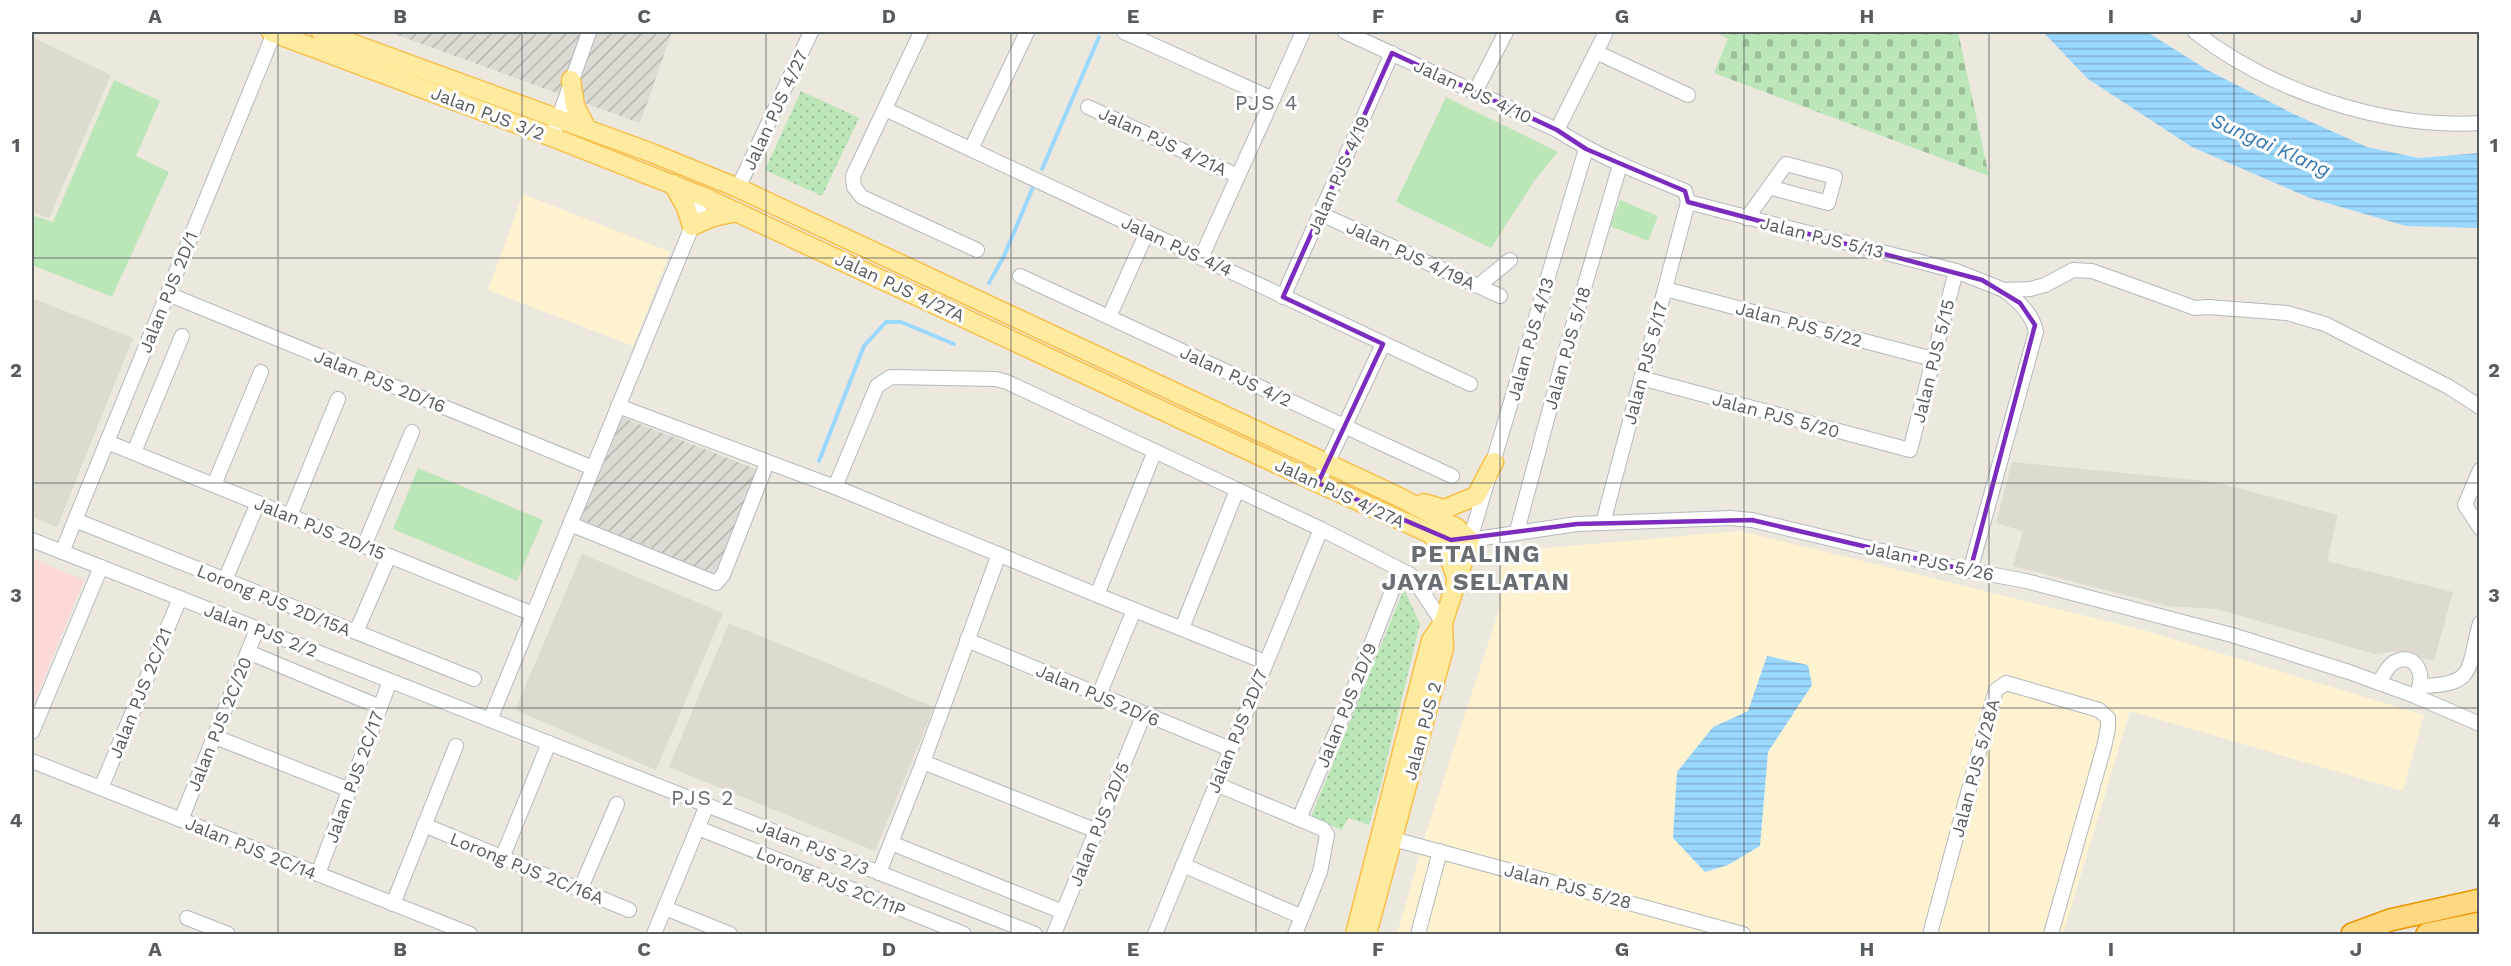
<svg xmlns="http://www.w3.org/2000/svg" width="2511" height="966" viewBox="0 0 2511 966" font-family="'Work Sans',sans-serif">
<defs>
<pattern id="industrial-furrows" width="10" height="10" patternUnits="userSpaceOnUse" patternTransform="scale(1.5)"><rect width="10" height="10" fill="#dcdad3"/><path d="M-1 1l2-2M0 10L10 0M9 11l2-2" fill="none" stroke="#b5b4af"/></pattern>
<pattern id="cemetery-stones" width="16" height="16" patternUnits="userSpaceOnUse" patternTransform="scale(1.5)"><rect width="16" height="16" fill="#bbe6b8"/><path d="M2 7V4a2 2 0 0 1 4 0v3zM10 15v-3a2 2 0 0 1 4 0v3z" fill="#9bbe99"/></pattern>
<pattern id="park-dots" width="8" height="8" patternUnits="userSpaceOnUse" patternTransform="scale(1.5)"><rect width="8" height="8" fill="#bbe6b8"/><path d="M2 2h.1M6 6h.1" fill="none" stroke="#9bbe99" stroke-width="1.8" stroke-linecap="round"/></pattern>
<pattern id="water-rules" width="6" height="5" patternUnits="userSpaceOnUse" patternTransform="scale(1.5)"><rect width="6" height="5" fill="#9bd8ff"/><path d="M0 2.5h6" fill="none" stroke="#81b2d2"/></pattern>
</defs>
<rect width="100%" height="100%" fill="#ece8de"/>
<!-- commercial -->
<g fill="#fff2d0">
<path d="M523,194L670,252L633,346L488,290Z"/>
<path d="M1740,531L2143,630L2424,715L2403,791L2130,711L2063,934H1397L1426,833L1500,607L1502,552Z"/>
</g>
<!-- industrial -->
<g fill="url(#industrial-furrows)">
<path d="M389,32H672L640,123Z"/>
<path d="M621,417L756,469L716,575L579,519Z"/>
</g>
<!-- education -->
<g fill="#dedacf">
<path d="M32,37L111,75L49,218L32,212Z"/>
<path d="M32,298L133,338L57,527L32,517Z"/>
<path d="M2012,462L2215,482L2338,515L2327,561L2453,592L2434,661L2396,651L2375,654L2216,609L2168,606L2013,566L2023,531L1996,523Z"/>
<path d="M582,554L723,613L656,770L515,710Z"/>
<path d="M729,623L934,707L875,851L669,767Z"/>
</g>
<!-- medical -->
<path fill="#fcd9d7" d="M32,558L84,580L32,707Z"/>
<!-- green -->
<g fill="#bbe6b8">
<path d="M114,80L160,101L136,156L169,172L112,297L32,265V215L53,222Z"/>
<path d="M1446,97L1558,152L1535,180L1491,248L1396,202Z"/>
<path d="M1620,200L1658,216L1648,241L1610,226Z"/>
<path d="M418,468L543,520L517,581L393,529Z"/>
</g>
<!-- cemetery -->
<path fill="url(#cemetery-stones)" d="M1716,32H1958L1989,176L1714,73L1728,39Z"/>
<!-- park -->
<g fill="url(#park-dots)">
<path d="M801,91L859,118L822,196L765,170Z"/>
<path d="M1404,589L1420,624L1379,792L1369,825L1348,818L1342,830L1311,817Z"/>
</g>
<!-- water -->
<g fill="url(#water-rules)">
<path d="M2043,32H2147L2209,71L2298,116L2367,147L2419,158L2479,153V228L2406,226L2310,198L2192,147L2088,79Z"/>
<path d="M1767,656L1808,665L1812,685L1768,752L1760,846L1728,865L1705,872L1673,838L1677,772L1713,727L1748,711Z"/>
</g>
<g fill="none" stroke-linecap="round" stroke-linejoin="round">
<!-- stream -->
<g stroke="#9bd8ff" stroke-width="4">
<path d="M1042,169L1099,37"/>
<path d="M989,283L1004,256L1033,187"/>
<path d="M819,461L864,346L886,322H901L954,344"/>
</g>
<defs>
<g id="minor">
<path d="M921,32L853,176L854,187L862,197L977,250"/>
<path d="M1124,32L1273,99"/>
<path d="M1345,32L1557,130C1597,156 1640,173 1685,191L1688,202L1603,523"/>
<path d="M2195,32C2271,91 2383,129 2480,123"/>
<path d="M1596,52L1688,95"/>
<path d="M1475,92L1506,32"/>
<path d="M1088,107L1238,176"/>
<path d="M885,109L1470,384"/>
<path d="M1557,130L1606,32"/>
<path d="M552,137L589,32"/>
<path d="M971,149L1027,32"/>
<path d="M1586,149L1470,540L1577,524L1730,518L1752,520L1936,564L2026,581L2232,635L2349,672L2415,696L2480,724"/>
<path d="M738,188L811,32"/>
<path d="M1688,202L1956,271L2004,290L2030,289L2045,285L2073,270L2092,271L2195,308L2208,307L2287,313L2325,324L2449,387L2480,407"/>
<path d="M1321,214L1500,296"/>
<path d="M1747,218L1786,164L1835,177L1828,203L1769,187"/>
<path d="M1201,258L1303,32"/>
<path d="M1020,276L1452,476"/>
<path d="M1478,286L1510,260"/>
<path d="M1665,289L1933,359"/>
<path d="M168,294L593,468"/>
<path d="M1283,297L1392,53"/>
<path d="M1109,317L1147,232"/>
<path d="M1641,378L1910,450L1956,271"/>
<path d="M618,406L835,487L1097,595L1265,662"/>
<path d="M107,442L533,614"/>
<path d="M134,452L182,336"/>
<path d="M2480,470L2465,505L2480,528"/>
<path d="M1318,483L1383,344"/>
<path d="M214,485L261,372"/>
<path d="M835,487L877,386L891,377L996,379L1007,382L1321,529L1411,575L1443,623"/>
<path d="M290,516L338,399"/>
<path d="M75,520L474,679"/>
<path d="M570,524L716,583L723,575L767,463"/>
<path d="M1517,531L1563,360L1620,165"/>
<path d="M32,540L1035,934"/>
<path d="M364,546L412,432"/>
<path d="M62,552L274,33"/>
<path d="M1970,571L2036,332C2033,314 2018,301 2004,290"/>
<path d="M225,580L258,503"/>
<path d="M1097,595L1155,451"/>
<path d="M1182,628L1237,490"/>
<path d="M356,632L389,556"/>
<path d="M967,640L1230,749"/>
<path d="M248,652L380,707"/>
<path d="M2379,683C2383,676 2387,667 2393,663C2414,650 2427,674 2417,692"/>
<path d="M2421,686C2476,685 2467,670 2480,623"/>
<path d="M1099,695L1134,610"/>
<path d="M490,720L704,197"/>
<path d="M32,732L101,567"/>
<path d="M215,737L350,790"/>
<path d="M32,761L470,934"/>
<path d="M923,762L1097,831"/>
<path d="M1216,784L1323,829L1327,835L1320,872L1295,934"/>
<path d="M101,788L180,598"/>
<path d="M1299,819L1350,699L1392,591"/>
<path d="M181,820L257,629"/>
<path d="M424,825L629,910"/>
<path d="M698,828L964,934"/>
<path d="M1393,839L1743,934"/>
<path d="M891,843L1063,912"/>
<path d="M502,858L549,743"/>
<path d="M1183,865L1302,917"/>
<path d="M879,873L923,762L999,554"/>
<path d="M318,874L390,681"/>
<path d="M580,890L617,804"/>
<path d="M393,904L456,746"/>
<path d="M665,908L730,934"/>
<path d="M187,918L228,934"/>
<path d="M654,934L707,805"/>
<path d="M1054,934L1144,714"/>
<path d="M1155,934L1321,529"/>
<path d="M1418,934L1440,851"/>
<path d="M1930,934L1993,700L1996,690L2006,683L2099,710L2108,718V728L2104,747L2051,934"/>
</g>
<g id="major">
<path d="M271,32L552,137L704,197L1318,483L1431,534L1451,540H1470"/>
<path d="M321,32L652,153L738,188L1399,497L1457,528L1470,540"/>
<path d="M571,80L575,106L587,129"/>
<path d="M673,184L686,207L692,226L713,217L737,212"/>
<path d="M1424,503L1444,509L1476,496L1494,462"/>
<path d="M1431,534L1449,557L1457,580"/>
<path d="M1355,934L1431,640L1443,623"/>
<path d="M1367,934L1444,648L1443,623L1470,540"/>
</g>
<g id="highway">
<path d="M2352,934L2390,920L2480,900"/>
<path d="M2427,934L2480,923"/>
</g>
</defs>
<!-- minor casing -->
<use href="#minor" stroke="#b4b8bd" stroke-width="16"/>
<!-- major casing -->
<use href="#major" stroke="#f8bf4b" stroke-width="21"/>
<!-- highway casing -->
<use href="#highway" stroke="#ea9500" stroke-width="24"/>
<!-- minor -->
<use href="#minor" stroke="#fff" stroke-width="14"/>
<!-- major -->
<use href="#major" stroke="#ffeba0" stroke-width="18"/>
<!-- highway -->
<use href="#highway" stroke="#ffd982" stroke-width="21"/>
</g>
<!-- marked area -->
<path fill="none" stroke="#7b2cbf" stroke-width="4.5" stroke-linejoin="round" d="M1392,53L1557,130L1586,149L1685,191L1688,202L1982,280L2020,303L2035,325L1970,571L1752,520L1577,524L1451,540L1318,483L1383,344L1283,297Z"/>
<!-- grid -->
<path fill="none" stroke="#575c61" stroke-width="1.5" stroke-opacity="0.55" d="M278,32V934M522,32V934M766,32V934M1011,32V934M1256,32V934M1500,32V934M1744,32V934M1989,32V934M2234,32V934M32,258H2480M32,483H2480M32,708H2480"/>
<g text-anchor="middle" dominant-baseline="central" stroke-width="6" stroke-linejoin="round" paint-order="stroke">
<!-- street labels -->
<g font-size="18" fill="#575c61" stroke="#fff">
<text transform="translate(1473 91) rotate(25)">Jalan PJS 4/10</text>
<text transform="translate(775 110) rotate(-65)">Jalan PJS 4/27</text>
<text transform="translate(488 113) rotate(21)">Jalan PJS 3/2</text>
<text transform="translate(1163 141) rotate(25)">Jalan PJS 4/21A</text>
<text transform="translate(1338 175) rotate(-66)">Jalan PJS 4/19</text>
<text transform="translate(1822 237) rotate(14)">Jalan PJS 5/13</text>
<text transform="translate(1177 246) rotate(25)">Jalan PJS 4/4</text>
<text transform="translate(1411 255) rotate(25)">Jalan PJS 4/19A</text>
<text transform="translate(900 287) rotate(25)">Jalan PJS 4/27A</text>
<text transform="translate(168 292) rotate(-68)">Jalan PJS 2D/1</text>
<text transform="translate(1799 324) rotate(15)">Jalan PJS 5/22</text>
<text transform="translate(1530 339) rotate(-74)">Jalan PJS 4/13</text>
<text transform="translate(1567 348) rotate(-74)">Jalan PJS 5/18</text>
<text transform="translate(1933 361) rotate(-76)">Jalan PJS 5/15</text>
<text transform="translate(1645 363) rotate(-75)">Jalan PJS 5/17</text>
<text transform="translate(1236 376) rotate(25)">Jalan PJS 4/2</text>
<text transform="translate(380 381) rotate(22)">Jalan PJS 2D/16</text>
<text transform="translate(1776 415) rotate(15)">Jalan PJS 5/20</text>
<text transform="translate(1340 493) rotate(25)">Jalan PJS 4/27A</text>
<text transform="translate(320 528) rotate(22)">Jalan PJS 2D/15</text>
<text transform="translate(1930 561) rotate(12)">Jalan PJS 5/26</text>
<text transform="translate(274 600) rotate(22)">Lorong PJS 2D/15A</text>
<text transform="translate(261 630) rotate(21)">Jalan PJS 2/2</text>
<text transform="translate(140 693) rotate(-68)">Jalan PJS 2C/21</text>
<text transform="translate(1098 695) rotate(23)">Jalan PJS 2D/6</text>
<text transform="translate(1346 705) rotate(-68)">Jalan PJS 2D/9</text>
<text transform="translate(219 724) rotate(-68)">Jalan PJS 2C/20</text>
<text transform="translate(1237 731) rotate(-68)">Jalan PJS 2D/7</text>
<text transform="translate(1422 731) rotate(-75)">Jalan PJS 2</text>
<text transform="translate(1975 768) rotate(-75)">Jalan PJS 5/28A</text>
<text transform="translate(354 777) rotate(-70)">Jalan PJS 2C/17</text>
<text transform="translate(1099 824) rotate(-68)">Jalan PJS 2D/5</text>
<text transform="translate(813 847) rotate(22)">Jalan PJS 2/3</text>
<text transform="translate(251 848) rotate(22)">Jalan PJS 2C/14</text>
<text transform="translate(527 868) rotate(22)">Lorong PJS 2C/16A</text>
<text transform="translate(831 881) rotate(22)">Lorong PJS 2C/11P</text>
<text transform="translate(1568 886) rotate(15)">Jalan PJS 5/28</text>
</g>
<!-- water labels -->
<g font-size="20" font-style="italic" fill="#3579b5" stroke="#fff">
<text transform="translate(2271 145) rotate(24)">Sungai Klang</text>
</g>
<!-- quarter labels -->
<g font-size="21" letter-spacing="1.5" fill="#686e73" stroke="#fff">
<text x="1267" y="102">PJS 4</text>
<text x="703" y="797">PJS 2</text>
</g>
<!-- district labels -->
<g font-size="24" font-weight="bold" letter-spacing="1.5" fill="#686e73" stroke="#fff">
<text x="1476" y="554">PETALING<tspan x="1476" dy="28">JAYA SELATAN</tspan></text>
</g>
</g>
<!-- border -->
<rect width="2511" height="966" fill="none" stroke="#ffffff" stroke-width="66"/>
<rect x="33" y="33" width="2445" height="900" fill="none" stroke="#575c61" stroke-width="2"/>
<g font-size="20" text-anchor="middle" font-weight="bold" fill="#575c61">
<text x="155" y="23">A</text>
<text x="400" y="23">B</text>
<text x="644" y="23">C</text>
<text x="889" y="23">D</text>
<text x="1133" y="23">E</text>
<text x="1378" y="23">F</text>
<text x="1622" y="23">G</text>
<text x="1867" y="23">H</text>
<text x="2111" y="23">I</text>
<text x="2356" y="23">J</text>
<text x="16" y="152">1</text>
<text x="2494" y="152">1</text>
<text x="16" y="377">2</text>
<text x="2494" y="377">2</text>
<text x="16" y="602">3</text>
<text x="2494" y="602">3</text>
<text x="16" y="827">4</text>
<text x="2494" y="827">4</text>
<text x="155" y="956">A</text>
<text x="400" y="956">B</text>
<text x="644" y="956">C</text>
<text x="889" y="956">D</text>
<text x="1133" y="956">E</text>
<text x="1378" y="956">F</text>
<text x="1622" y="956">G</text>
<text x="1867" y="956">H</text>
<text x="2111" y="956">I</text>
<text x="2356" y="956">J</text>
</g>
</svg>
